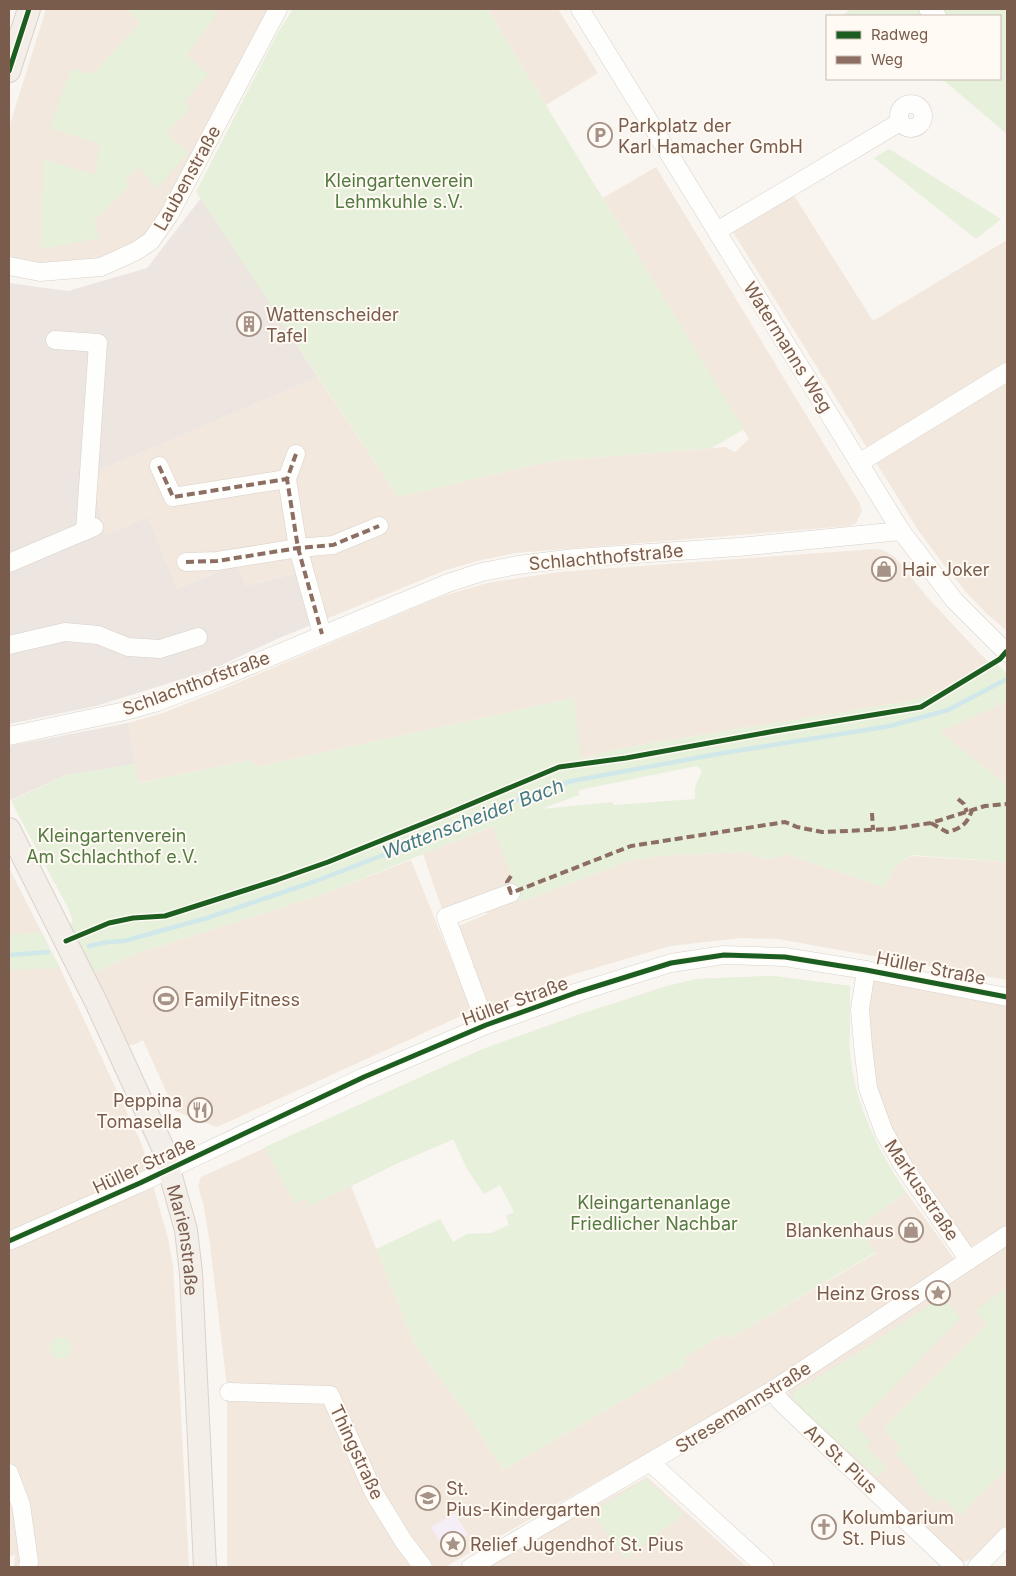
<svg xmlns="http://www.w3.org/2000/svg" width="1016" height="1576" viewBox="0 0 1016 1576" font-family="Inter,sans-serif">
<rect width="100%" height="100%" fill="#f9f5f0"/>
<!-- residential -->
<g fill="#f2e8de">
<path d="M46,9H272L158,221L141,239L101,258L82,262L40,264L9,259V138L11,121Z"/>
<path d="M487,9H558L598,73L546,105Z"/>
<path d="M656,167L859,502L862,511L856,523L849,526L516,553L481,560L446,570L314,624L298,572L246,586L235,564L177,589L148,517L105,535L96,494L98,471L318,377L398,497L550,461L725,447L735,452L749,439L603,198Z"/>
<path d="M793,194L873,321L1007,240V631L987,614L966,592L940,560L918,530L733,232Z"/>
<path d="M875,549L883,550L895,557L926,596L988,662L937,693L910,701L622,748L580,759L574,698L256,767L251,760L138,783L128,723L163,713L223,689L440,597L487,583L559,572Z"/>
<path d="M1007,701V785L939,732Z"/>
<path d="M494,826L521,902L631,860L671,855L747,852L763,859L775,858L786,854L884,887L895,866L912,856L1007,862V980L778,939L740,938L670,946L571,975L487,1006L456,927L487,914L482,898L443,912L423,854Z"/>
<path d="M411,860L472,1011L217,1127L175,1111L143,1040L133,1045H119L87,978L98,971L135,954L324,894Z"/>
<path d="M9,868L60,968L142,1145L168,1239L173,1265L189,1567H14L15,1554L9,1557Z"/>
<path d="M773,976L850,986V1037L454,1139L398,1163L351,1186L414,1343L470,1418L503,1470L686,1364L683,1358L725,1333L729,1339L876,1253L857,1228L906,1192L955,1260L831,1345L673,1439L445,1567H227V1386L210,1245L204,1207L198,1186L201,1177L483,1049L578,1015L664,987L697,979Z"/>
<path d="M871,977L1007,1004V1227L984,1238L966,1250L888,1128L866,1046Z"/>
<path d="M1007,1242V1525L975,1557L964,1562L958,1560L788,1398V1393L793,1384L867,1340Z"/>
<path d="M647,1477L747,1567H483Z"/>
</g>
<!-- industrial -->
<g fill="#ede5e0">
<path d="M201,198L318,377L98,471L96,494L105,535L148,517L177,589L236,564L246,586L299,572L314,624L279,638L211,670L96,706L9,724V283L68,291L147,268Z"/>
<path d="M128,723L135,764L66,775L11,800L9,797V746Z"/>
</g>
<!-- education -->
<path fill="#f6eef6" d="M455,1513L468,1535L444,1549L431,1527Z"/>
<!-- green -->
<g fill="#e7f0db" fill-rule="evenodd">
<path d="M126,9H213L217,14L187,55L208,74L184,102L190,108L166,133L188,153L157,189L139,167L125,181L129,186L94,221L100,238L41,249L43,159L95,175L100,144L50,128L71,69L93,74L141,22Z"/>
<path d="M293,9H487L744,429L712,448L550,461L398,497L196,192L278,32Z"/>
<path d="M850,9H1007V134L942,79H1000V16H843Z"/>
<path d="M889,149L1001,219L976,239L874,158Z"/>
<path d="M992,660L1007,673V701L940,732L1007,785V862L912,855L895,866L884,887L786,854L775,858L763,859L747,852L671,855L631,860L521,902L493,826L324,894L135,954L98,971L87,978L64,931L73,921L68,908L11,801L66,775L135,764L139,783L251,760L256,767L574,698L581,759L622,748L910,701L937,693ZM697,766L702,771L695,787V799L613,805V802L541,809L579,795V790Z"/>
<path d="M41,932L60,968L9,970V935Z"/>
<path d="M773,976L850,986C850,1008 848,1030 850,1051C854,1103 878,1150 906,1192L857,1228L876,1252L729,1339L725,1333L684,1358L686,1364L503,1470L470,1418L414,1343L376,1249L440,1219L453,1242L467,1234L491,1233L509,1225L506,1216L514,1212L500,1185L484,1194L467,1169L453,1139L398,1163L310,1206L306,1199L294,1203L265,1147L483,1049L578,1015L664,987L697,979Z"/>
<path d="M1005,1289L1007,1292V1467L961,1515L943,1498L938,1504L916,1482L919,1479L895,1454L901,1447L883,1429L988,1324L975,1311Z"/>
<path d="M943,1295L960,1318L856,1426L871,1441L866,1447L887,1467L877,1477L793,1401L794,1392L869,1346Z"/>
<circle cx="61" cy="1348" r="11"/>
<path d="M646,1479L684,1514L625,1559L592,1512Z"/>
</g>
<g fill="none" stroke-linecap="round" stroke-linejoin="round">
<!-- stream -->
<g stroke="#d0e8ea" stroke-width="4.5">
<path d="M89,946L107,942L124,941L207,918L316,881L396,850L537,792L572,781L723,753L890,726L948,710L1007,679"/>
<path d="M9,955L48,952"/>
</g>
<defs>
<g id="minor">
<path d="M580,9L901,531L954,600L1007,653"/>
<path d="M928,9L937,16"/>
<circle cx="911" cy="116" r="12"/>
<path d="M717,231L900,122"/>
<path d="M9,266L40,272L101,267L136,251L151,241L169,215L278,9"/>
<path d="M55,340L98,343L85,531"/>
<path d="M296,454L287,479L298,548L322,634"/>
<path d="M859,463L1007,372"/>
<path d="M159,466L173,497L287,479"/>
<path d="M186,562L217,561L298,548L333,545L379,526"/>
<path d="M9,563L94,527"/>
<path d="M9,645L65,632L98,635L128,647L160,649L198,637"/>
<path d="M9,736L125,711L157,702L222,677L448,583L482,572L518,565L575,558L738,547L901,531"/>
<path d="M866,970L860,1009L863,1046L868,1088L884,1132L904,1167L969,1260"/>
<path d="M486,1025L446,917L511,893"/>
<path d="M9,1241L140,1183L364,1077L486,1025L578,992L671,963L724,955L785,957L866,970L1007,997"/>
<path d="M773,1390L780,1401L955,1567"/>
<path d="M229,1392L330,1395L374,1493L404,1542L423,1567"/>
<path d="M651,1463L765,1567"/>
<path d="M9,1473L21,1505L29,1561L28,1567"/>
<path d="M471,1567L773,1390L1007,1235"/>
<path d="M977,1567L1007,1536"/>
</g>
<g id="major">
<path d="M9,71L29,9"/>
<path id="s1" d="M9,829L96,1002L163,1148L186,1230L191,1273L205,1567"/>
</g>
</defs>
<!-- minor casing -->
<use href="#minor" stroke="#d7d1cb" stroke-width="19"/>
<!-- major casing -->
<use href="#major" stroke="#dad1cc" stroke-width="24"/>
<!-- minor -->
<use href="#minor" stroke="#fefefd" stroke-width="18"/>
<!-- major -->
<use href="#major" stroke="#f3eee8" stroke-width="22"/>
<!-- tram -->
<path stroke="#e6e3e7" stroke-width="1" d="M9,80L33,9"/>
<!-- quiet -->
<g stroke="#8d6e63" stroke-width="4" stroke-dasharray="8 4" stroke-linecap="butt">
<path d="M296,454L287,479L298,548L322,634"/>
<path d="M159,466L173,497L287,479"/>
<path d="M186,562L217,561L298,548L333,545L379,526"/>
<path d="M958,799L964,804L967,812"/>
<path d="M872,813L873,830"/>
<path d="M931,823L947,832C961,829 968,823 972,810"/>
<path d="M511,876L507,882L511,893L631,846L785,822L797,827L822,832L891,829L931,823L985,806L1007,804"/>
</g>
<defs>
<g id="cycleway">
<path d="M9,71L29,9"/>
<path d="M66,941L109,923L133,918L165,916L277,880L328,862L447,814L559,767L626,758L775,731L921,707L1000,659L1006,652"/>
<path d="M9,1241L140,1183L364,1077L486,1025L578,992L671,963L724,955L785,957L866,970L1007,997"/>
</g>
</defs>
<!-- cycleway casing -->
<use href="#cycleway" stroke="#fffaf3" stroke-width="8"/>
<!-- cycleway -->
<use href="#cycleway" stroke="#1b5e20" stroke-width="5"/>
</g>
<!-- icons -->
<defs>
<symbol id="parking-ring" viewBox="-11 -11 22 22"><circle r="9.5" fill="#fffaf3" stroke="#a69286" stroke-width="1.5"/><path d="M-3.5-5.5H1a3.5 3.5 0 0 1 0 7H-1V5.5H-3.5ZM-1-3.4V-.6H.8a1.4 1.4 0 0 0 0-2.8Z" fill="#a69286"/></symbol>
<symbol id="building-ring" viewBox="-11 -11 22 22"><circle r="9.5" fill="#fffaf3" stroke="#a69286" stroke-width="1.5"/><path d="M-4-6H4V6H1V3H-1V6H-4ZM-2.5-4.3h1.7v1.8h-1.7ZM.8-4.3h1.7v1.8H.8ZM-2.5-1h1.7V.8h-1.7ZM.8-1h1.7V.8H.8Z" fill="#a69286"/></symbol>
<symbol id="shop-ring" viewBox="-11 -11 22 22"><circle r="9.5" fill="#fffaf3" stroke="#a69286" stroke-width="1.5"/><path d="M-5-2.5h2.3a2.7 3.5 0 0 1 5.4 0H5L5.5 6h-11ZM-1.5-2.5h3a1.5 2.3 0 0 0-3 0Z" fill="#a69286"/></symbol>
<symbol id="stadium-ring" viewBox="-11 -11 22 22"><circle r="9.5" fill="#fffaf3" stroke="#a69286" stroke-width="1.5"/><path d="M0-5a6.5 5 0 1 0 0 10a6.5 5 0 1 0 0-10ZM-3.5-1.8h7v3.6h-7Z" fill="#a69286"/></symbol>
<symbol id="restaurant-ring" viewBox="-11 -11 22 22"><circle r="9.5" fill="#fffaf3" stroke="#a69286" stroke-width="1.5"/><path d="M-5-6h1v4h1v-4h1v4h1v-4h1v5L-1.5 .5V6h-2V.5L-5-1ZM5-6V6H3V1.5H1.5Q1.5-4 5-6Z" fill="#a69286"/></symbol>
<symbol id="sight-ring" viewBox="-11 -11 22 22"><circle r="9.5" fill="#fffaf3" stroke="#a69286" stroke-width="1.5"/><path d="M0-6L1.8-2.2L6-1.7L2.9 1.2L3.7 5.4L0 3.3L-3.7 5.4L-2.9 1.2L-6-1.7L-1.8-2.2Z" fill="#a69286"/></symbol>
<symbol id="school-ring" viewBox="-11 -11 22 22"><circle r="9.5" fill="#fffaf3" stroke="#a69286" stroke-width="1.5"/><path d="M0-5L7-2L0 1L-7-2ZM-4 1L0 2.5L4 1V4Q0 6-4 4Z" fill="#a69286"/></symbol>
<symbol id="church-ring" viewBox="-11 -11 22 22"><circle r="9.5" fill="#fffaf3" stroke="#a69286" stroke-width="1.5"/><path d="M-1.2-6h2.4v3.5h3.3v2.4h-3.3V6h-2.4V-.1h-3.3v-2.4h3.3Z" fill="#a69286"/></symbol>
</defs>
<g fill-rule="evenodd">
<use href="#parking-ring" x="586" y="121" width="28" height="28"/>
<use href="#building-ring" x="235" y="310" width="28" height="28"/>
<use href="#shop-ring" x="870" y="555" width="28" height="28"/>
<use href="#stadium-ring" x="152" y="985" width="28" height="28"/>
<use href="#restaurant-ring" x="186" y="1096" width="28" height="28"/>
<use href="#shop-ring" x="897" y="1216" width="28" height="28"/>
<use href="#sight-ring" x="924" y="1279" width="28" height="28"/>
<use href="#school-ring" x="414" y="1484" width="28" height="28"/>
<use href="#church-ring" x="810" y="1513" width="28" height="28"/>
<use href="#sight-ring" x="439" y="1530" width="28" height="28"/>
</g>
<g text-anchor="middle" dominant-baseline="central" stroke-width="4" stroke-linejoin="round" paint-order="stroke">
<!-- poi labels -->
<g font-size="18" fill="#7a5c4d" stroke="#fffaf3" text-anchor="start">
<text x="618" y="125">Parkplatz der<tspan x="618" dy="21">Karl Hamacher GmbH</tspan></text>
<text x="266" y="314">Wattenscheider<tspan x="266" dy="21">Tafel</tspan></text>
<text x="902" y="569">Hair Joker</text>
<text x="184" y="999">FamilyFitness</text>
<text x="182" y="1100" text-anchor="end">Peppina<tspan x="182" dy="21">Tomasella</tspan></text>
<text x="894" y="1230" text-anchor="end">Blankenhaus</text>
<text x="920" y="1293" text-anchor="end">Heinz Gross</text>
<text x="446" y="1488">St.<tspan x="446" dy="21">Pius-Kindergarten</tspan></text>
<text x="842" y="1517">Kolumbarium<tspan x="842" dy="21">St. Pius</tspan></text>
<text x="470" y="1544">Relief Jugendhof St. Pius</text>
</g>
<!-- street labels -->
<g font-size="18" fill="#7a5c4d" stroke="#fffaf3">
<text transform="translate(187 178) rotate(-61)">Laubenstraße</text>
<text transform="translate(788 347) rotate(58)">Watermanns Weg</text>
<text transform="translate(606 557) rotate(-5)">Schlachthofstraße</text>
<text transform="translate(196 683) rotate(-20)">Schlachthofstraße</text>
<text transform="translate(931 968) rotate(11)">Hüller Straße</text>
<text transform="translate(515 1001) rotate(-20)">Hüller Straße</text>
<text transform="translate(144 1165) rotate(-25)">Hüller Straße</text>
<text transform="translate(922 1190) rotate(56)">Markusstraße</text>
<text stroke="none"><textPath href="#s1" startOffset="449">Marienstraße</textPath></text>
<text transform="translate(743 1407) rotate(-32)">Stresemannstraße</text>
<text transform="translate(357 1452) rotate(65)">Thingstraße</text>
<text transform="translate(841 1459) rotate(43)">An St. Pius</text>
</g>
<!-- park labels -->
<g font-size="18" fill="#537a41" stroke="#fffaf3">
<text x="399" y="180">Kleingartenverein<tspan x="399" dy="21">Lehmkuhle s.V.</tspan></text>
<text x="112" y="835">Kleingartenverein<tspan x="112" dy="21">Am Schlachthof e.V.</tspan></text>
<text x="654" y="1202">Kleingartenanlage<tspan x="654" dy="21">Friedlicher Nachbar</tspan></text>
</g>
<!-- water labels -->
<g font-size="19" font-style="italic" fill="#437c86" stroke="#fffaf3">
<text transform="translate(473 819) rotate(-21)">Wattenscheider Bach</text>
</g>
</g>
<!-- border -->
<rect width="1016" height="1576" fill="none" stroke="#7a5c4d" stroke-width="20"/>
<!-- legend -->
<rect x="826" y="15" width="175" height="65" fill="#fffaf3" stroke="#cabbb1"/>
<rect x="836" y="31" width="25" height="8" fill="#1b5e20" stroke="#cabbb1"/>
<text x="871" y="40" font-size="15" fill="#7a5c4d">Radweg</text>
<rect x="836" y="56" width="25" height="8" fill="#8d6e63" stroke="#cabbb1"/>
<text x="871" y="65" font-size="15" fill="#7a5c4d">Weg</text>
</svg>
